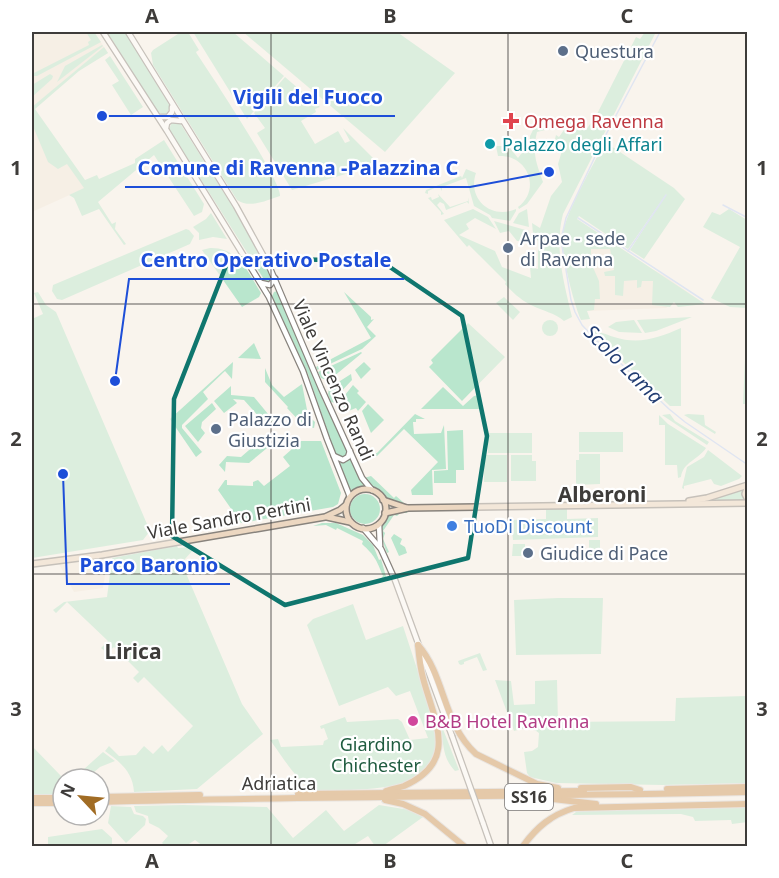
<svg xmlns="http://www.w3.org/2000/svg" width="779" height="878" viewBox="0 0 779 878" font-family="'Noto Sans',sans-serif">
<rect width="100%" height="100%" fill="#f9f4ed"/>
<!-- built -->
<g fill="#f2e8dc">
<path d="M32,32H94L108,53L93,62L91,58L32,108Z"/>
<path d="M32,115L85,188L32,212Z"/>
<path d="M576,229L665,276L705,304L678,307L674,302L666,308L587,311L583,297Z"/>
<path d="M108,557L103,588L74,592L59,564Z"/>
</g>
<!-- green -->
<g fill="#b9e6cd">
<path d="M86,32H94L101,42L37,76H32V74L89,45L88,42L91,40Z"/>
<path d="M107,32H125L170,106L167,114H162L158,112Z"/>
<path d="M181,32H188L199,50L196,52L197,54C210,73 282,182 280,196C267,200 250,209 237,200L153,65L151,53L153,50Z"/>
<path d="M193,32H233L284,76L247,119Z"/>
<path d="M243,32H397L455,73L385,152Z"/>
<path d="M645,32H656L563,214C554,248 564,283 572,317L564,321C555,313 543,311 533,306C522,301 513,293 505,284L506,282L469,245L467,247L444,220L473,209L488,217L496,229L475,218L466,224L469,229L459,235L495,251L502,267L531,278L530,267L538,269V241L533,234L532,223L540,228L551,196L562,182L558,164L564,144L554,143L556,135L559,137L571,120L586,130L597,114L636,37L640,39Z"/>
<path d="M102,45L103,46L57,82L65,66Z"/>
<path d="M104,47L108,53L79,71L35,109L85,180L97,175L99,179L135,163V159L164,140L204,204L202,212L194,216L154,155L98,202L112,224L116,222L115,229L126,244L124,245L99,209L82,216L74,198L69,195L84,188L67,164L58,169L48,162L32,124V107Z"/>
<path d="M110,56L143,107L131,115L112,85L119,81L105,60Z"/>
<path d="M50,74L53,76L52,79L32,97V85Z"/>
<path d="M285,77L320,107L315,109L316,112L301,121L315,144L338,131L345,143L350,141L343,128L379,164L292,190L257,133L265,128L254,113Z"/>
<path d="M172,122L180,123L252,237L272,277L269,283L265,281L169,129Z"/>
<path d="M537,122L545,130L537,132C532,153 536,162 543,182L527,204L519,209L518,207C542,189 527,154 498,156L496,146H506V143L518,158L530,142V136Z"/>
<path d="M605,142L674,188L685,199L644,259L630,250L667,193L628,249L579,216L577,219L705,304L678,307L674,302L670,307L652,305L653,281H642L641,287L637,288V280L624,281L623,296L615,295V276H605L604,272L614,270L610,249H591V255L588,256L599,281L600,299H595L594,310L587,311L590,319L581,320C573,301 563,260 562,239C562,219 594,163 605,142Z"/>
<path d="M466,169L476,173C467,199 491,220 516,209V211L510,221L492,218L490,215L474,206L466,178L442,187V191L439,186L428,191V194L425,193L426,190L461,176L462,178Z"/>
<path d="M438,194L450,207L468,201V197L469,204L467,202L446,210L444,204L440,202L437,205L444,214L441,215V212L428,198L431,197L432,200L439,197Z"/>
<path d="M527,209L529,227L513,223L519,213Z"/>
<path d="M729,209L747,220V308L730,307L711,298L740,247L703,227L712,212L720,215Z"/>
<path d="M211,213L227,239L213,237L199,240V233L193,227L206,219Z"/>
<path d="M494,221L529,231L530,241H517L509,231L500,233Z"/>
<path d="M186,229L189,230L194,236L190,244L62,300L57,299L52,291L53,285Z"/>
<path d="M210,248C238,247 248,272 261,293L259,297L242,307L202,250Z"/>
<path d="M277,291L325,405L348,450L347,455L342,457L335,453L308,374L272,296L274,292Z"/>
<path d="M38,292L46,305L56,312L150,531L143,540L32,558V319L43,314L34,293Z"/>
<path d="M344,292L371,317V320L374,319L367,327L376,336L362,349L317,370L316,367L371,338Z"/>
<path d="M504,297L520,312L513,320L496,303Z"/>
<path d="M692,317L656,331L645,333L637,320Z"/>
<path d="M634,320L642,333L619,332L608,327L616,322Z"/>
<circle cx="550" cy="328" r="8"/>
<path d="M468,323L505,357L462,401L429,367L433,363L431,360Z"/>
<path d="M681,328V406H670L590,331C599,331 605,334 614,337C639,345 658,338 681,328Z"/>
<path d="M254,343L261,359L238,358Z"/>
<path d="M361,352L362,353L333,377L335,375L332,371L330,373L332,377L326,380L321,378L318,372Z"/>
<path d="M745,358H747V404H743Z"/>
<path d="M233,362L232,379L225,371L203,392L208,399L182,425V428L202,452L196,457L170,419Z"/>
<path d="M364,362L371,369L361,379L355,370Z"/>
<path d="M265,368L272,385L284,397L302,384L308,415L315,422L314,428L307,426L305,427L287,408L288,407L265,382Z"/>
<path d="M351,374L352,380L337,396L336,403L331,402L328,394L329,388Z"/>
<path d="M353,385L359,391L357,393L366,402L358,411L356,408L346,412L341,400Z"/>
<path d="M231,386V395L254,397L273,420L267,426L244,400L233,399L237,403L224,413L214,401Z"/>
<path d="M443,387L463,406L474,396L479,395V409H421Z"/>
<path d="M212,403L216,409L202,422L201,428L205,433L198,442L185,426Z"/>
<path d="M368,404L384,420L371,433L362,411Z"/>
<path d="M415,414L425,419H416V422H413L414,434L441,433L444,425L446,469L432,470L433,495H412L411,490L438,462L404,429L377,456H373L372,454L377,453Z"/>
<path d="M670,414L675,421L709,442L707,445L662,415Z"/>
<path d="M688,414L704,415L705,425L716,432L715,434L684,415Z"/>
<path d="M659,415L668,424L706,448C698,460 683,462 681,477L678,478L677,465H665V425H659Z"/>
<path d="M463,430L464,470H456V483H434V471L448,470L447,431Z"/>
<rect x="579" y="432" width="44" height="20"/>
<rect x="488" y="433" width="44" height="20"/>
<path d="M265,436L272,444L249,463L226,462L225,472L219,465L227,456L241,457Z"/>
<path d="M301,441H321L341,493L338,504L333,507L241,523L218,490L225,480H227V485L253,486V482L258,480L264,486L290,466L283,457Z"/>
<path d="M708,450L742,476L739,479L721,486L714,484L711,479L684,486V489L682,488L687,467L704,457Z"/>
<path d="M579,454H600V484L576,485V460H579Z"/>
<rect x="484" y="455" width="23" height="27"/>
<path d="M511,455H532V461H536V481H511Z"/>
<path d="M351,458L365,487L351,492L339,463H344Z"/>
<path d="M371,476L394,498L396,496L404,503H397L385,497L381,492L370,486L364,478Z"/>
<path d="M744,486L742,495L745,501L706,500Z"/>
<circle cx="365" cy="509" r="15"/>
<path d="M546,509H567V519L598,518V537L513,540L511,520L546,519Z"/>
<path d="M407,511V513H400L397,516L394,515L383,531L385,533L383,539L389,552L387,553C378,530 376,512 407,511Z"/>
<path d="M322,523H336L363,535L373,545L379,560L381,559L387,580H380L383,576C376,559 375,556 362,544L363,541L337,528L336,530L326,525L313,526Z"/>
<path d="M394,534L402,539L400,544L405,547L407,553L399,556L391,538Z"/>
<rect x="589" y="540" width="11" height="15"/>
<path d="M513,544H525V556H512Z"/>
<path d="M177,546L178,548L192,547L194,549L185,559V571L242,704L263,734L197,789L134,792C133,772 120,762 105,751L109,746L119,756L136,755L144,746L153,754L162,745L168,752L193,726L144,677L138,683L133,678L139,672L114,647L107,653L101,648L108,641L67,602L56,613L53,610L64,602L107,597L112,558Z"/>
<path d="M558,598H603L601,654L516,655L514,600Z"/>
<path d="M353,604L366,640L403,626L438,733C434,786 392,788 349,790C338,790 322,793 312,789C298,783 280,753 270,740L278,739L281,747L323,745L324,741L328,739L324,728L321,729L320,726L345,717L347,722L398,719L402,722L410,740L428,738L410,691L396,696L388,687L339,706L307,625L313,619Z"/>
<path d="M480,653L487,670L483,671L477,657L464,662V664L461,665L459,664L458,661Z"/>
<path d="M495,680L511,681L514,705L535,704V681L557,680L558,722L675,721L676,698L747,696V783L662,785L556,783L530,777L527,773L524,752L532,751L538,747L539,733C530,726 524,728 514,731Z"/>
<path d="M441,724L459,770L455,771C442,758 443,741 441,724Z"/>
<path d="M32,746L62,777L63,787L56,795H32Z"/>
<path d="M103,752L115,761L100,767L86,779H73Z"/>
<path d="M183,805L267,807L293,838L326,810L344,831L379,805L410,810L423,817L383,846H375L368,836L352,846H203L195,840L186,846H165L162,843L168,836L159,828L149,823L148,816L136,812L134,806Z"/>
<path d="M111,806L131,807L134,814L143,816L146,819L145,825L126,843L108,823Z"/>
<path d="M747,807L748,822L732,824L731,820L695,821L693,817L681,814L572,815L580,809Z"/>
<path d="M102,829L112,838V846H48V837Z"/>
</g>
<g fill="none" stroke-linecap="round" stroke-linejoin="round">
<!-- stream -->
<g stroke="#c0d3f7" stroke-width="1.5">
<path d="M660,32L602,142L566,218L561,240L571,300L575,312L582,325L600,344L669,409L685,422L748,465"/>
<path d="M723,205L748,218"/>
<path d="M578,218L703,300"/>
<path d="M628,251L666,195"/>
</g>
<defs>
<g id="tertiary">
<path d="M103,32L167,131L269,297L303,371L327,439L350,497"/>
<path d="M128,32L236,206L269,266L321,388L362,478L372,490"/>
<path d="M159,117H168L172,112V107"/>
<path d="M166,128L167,123L171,120L181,121"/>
<path d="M261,283L270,285L275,278"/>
<path d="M334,456L343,460L348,457L350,451"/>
<path d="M379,524L380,546"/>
<path d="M363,528L381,549L395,580L452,736"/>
<path d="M483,823L491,846"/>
</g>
<g id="secondary">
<path d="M748,486L745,494L748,500"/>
<circle cx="366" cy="509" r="20"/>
<path d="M383,500L407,508"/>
<path d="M689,501L707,498L748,485"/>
<path d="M385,513L408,508L748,503"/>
<path d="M327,517L350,522"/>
<path d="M32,564L102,555L325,517L340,510L346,505"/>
</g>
<g id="trunk">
<path d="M418,645C446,677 442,723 476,754L537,784L558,788"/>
<path d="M581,788L631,787L640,790"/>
<path d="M667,789L748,787"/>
<path d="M386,791C391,789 398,788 404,786C460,761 434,721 423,678C420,667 419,656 418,645"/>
<path d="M298,794L584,791"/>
<path d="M99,797L200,795"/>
<path d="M32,798H63"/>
<path d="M553,799L596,804"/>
<path d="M385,800L403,804L425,814L464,846"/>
<path d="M99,802C315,796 531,797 748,792"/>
<path d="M32,803H63"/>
<path d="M523,846C537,827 551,815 574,808L748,804"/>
</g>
</defs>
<!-- tertiary casing -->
<use href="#tertiary" stroke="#88837d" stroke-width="7"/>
<!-- secondary casing -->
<use href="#secondary" stroke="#88837d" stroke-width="8"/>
<!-- trunk casing -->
<use href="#trunk" stroke="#d5d4d4" stroke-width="8"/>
<!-- tertiary -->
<use href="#tertiary" stroke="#fff" stroke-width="4.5"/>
<!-- secondary -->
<use href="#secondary" stroke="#ecd7c1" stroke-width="5"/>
<!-- trunk -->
<use href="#trunk" stroke="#cc9458" stroke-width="6"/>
<defs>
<path id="tertiary-bridge" d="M452,736L483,823"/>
</defs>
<!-- tertiary-bridge casing -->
<use href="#tertiary-bridge" stroke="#88837d" stroke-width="7" stroke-linecap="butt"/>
<!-- tertiary-bridge -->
<use href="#tertiary-bridge" stroke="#fff" stroke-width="4.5"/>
</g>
<!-- marked area -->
<path d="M0 0H779V878H0ZM229,258L381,261L462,316L487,436L468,558L285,605L172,536L174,399Z" fill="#f9f4ed" fill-opacity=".55" fill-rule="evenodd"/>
<path fill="none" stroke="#0f766e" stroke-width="4.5" stroke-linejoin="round" d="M229,258L381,261L462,316L487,436L468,558L285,605L172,536L174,399Z"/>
<!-- grid -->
<path fill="none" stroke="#3e3c3a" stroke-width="1.5" stroke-opacity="0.55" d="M271,32V846M508,32V846M32,304H748M32,574H748"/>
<!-- markers -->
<g fill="#5c6f8a" stroke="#fff" stroke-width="2">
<circle cx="563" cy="51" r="6"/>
<circle cx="508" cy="248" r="6"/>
<circle cx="216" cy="429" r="6"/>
<circle cx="528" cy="553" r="6"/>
</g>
<path fill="#e0444e" stroke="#fff" stroke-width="2" d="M508 112h6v6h6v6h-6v6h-6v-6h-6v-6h6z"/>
<circle fill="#0f9aa8" stroke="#fff" stroke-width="2" cx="490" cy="144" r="6"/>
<circle fill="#3f7fe0" stroke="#fff" stroke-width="2" cx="452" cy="526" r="6"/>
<circle fill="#d1479c" stroke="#fff" stroke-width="2" cx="413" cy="721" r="6"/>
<g text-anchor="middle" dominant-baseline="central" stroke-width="4.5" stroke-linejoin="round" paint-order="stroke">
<!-- shield labels -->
<rect fill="#fff" stroke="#787675" stroke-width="1.5" x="505" y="784" width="48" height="26" rx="4.5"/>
<g font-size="16" font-weight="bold" fill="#3e3c3a">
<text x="529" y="797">SS16</text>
</g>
<!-- service labels -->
<g font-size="18" fill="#4e5e75" stroke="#fff" text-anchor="start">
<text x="575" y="51">Questura</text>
<text x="520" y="238">Arpae - sede<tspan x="520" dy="21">di Ravenna</tspan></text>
<text x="228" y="419">Palazzo di<tspan x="228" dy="21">Giustizia</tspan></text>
<text x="540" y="553">Giudice di Pace</text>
</g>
<!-- health labels -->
<g font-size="18" fill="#be3a42" stroke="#fff" text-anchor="start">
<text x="524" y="121">Omega Ravenna</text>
</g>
<!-- culture labels -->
<g font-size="18" fill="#0d838f" stroke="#fff" text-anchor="start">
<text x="502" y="144">Palazzo degli Affari</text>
</g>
<!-- street labels -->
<g font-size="18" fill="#3e3c3a" stroke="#fff">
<text transform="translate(334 380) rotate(66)">Viale Vincenzo Randi</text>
<text transform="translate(229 518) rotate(-10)">Viale Sandro Pertini</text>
<text x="279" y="783">Adriatica</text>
</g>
<!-- shop labels -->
<g font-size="18" fill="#366cbe" stroke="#fff" text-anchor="start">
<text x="464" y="526">TuoDi Discount</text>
</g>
<!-- hotel labels -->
<g font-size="18" fill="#b23c85" stroke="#fff" text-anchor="start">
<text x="425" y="721">B&amp;B Hotel Ravenna</text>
</g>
<!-- park labels -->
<g font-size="18" fill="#1f5b3f" stroke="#fff">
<text x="376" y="744">Giardino<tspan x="376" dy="21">Chichester</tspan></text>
</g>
<!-- water labels -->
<g font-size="20" font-style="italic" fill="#233e73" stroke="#fff">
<text transform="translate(624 364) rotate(45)">Scolo Lama</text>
</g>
<!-- quarter labels -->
<g font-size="21" font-weight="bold" fill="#3e3c3a" stroke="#fff">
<text x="602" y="494">Alberoni</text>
<text x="133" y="651">Lirica</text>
</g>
</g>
<!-- callouts -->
<path fill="none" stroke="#1d4ed8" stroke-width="2" d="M102 116L221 116H395M549 172L470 187H125M115 381L129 279H404M63 474L67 584H230"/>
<g fill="#1d4ed8" stroke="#fff" stroke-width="2">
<circle cx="102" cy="116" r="6"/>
<circle cx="549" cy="172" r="6"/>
<circle cx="115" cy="381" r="6"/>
<circle cx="63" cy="474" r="6"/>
</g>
<g font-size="20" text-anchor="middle" font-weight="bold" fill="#1d4ed8" stroke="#fff" stroke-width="4.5" stroke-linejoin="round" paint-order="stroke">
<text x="308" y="104">Vigili del Fuoco</text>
<text x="298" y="175">Comune di Ravenna -Palazzina C</text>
<text x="266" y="267">Centro Operativo Postale</text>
<text x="149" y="572">Parco Baronio</text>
</g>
<!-- border -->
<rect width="779" height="878" fill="none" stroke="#ffffff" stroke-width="66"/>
<!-- north arrow -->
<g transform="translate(81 797) rotate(296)"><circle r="28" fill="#ffffff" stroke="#b2b1b0" stroke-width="1.5"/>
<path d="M0-4.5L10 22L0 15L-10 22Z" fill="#a16c24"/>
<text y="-9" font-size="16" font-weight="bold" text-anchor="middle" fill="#3e3c3a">N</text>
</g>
<rect x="33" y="33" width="713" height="812" fill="none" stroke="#3e3c3a" stroke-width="2"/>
<g font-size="20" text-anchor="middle" font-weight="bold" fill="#3e3c3a">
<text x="152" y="23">A</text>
<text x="390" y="23">B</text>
<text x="627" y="23">C</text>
<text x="16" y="175">1</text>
<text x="762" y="175">1</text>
<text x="16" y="446">2</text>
<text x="762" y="446">2</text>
<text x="16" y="716">3</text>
<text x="762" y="716">3</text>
<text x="152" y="868">A</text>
<text x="390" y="868">B</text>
<text x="627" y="868">C</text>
</g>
</svg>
